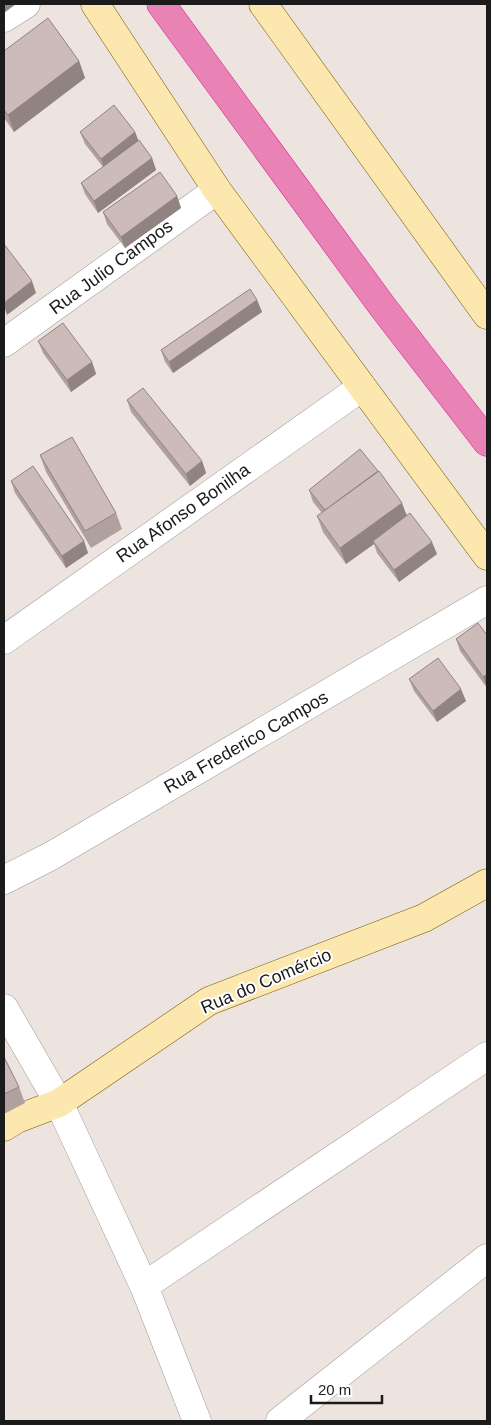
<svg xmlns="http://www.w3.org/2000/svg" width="491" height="1425" viewBox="0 0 491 1425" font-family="Arial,sans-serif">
  <rect width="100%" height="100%" fill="#ede4e0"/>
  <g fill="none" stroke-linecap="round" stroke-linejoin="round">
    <defs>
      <g id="street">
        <path d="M4,18L26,4"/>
        <path d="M4,343L217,190"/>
        <path d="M4,640L362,387"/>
        <path d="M4,880L51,856L487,600"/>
        <path d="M4,1008L59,1103L144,1286L197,1421"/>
        <path d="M144,1286L487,1056"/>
        <path d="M280,1421L487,1258"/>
      </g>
      <g id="secondary">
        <path d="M95,4L217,190L487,556"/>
        <path d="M263,4L487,315"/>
        <path d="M4,1127L17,1119L59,1103L209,1001L424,918L487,883"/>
      </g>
      <path id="highway" d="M161,4L382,306L487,442"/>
    </defs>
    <use href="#street" stroke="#9c9c9c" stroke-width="29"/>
    <use href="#secondary" stroke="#735b01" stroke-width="29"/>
    <use href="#highway" stroke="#db1d9a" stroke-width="29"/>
    <use href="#street" stroke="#fff" stroke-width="28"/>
    <use href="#secondary" stroke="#fce7af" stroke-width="28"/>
    <use href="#highway" stroke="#e983b6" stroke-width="28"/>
  </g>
  <g fill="#b0a19f">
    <path d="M4,51L79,61L85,78L14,132L4,118Z"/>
    <path d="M80,132H135L138,141L152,158L156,170L98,213L85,194L81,183L103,167L85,144Z"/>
    <path d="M177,196L181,208L125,248L107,224L103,212Z"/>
    <path d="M257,300L262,312L173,373L165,362L161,350Z"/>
    <path d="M38,341L92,362L96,374L71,392L43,353Z"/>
    <path d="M127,400L202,461L206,473L190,486L131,412Z"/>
    <path d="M40,455L116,513L122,529L91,548L46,472Z"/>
    <path d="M378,471L407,515L437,554L399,582L377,553L374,544L346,564L323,532L317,516L322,513L313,502L309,490Z"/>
    <path d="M11,481L84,541L88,553L66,568L15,493Z"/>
    <path d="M487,635V688L460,651L456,639Z"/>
    <path d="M409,679L466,701L437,722L414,691Z"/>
    <path d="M4,1057L19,1087L25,1103L4,1114Z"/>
  </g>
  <g fill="#908382">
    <path d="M4,4H16L4,13Z"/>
    <path d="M79,61L85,78L14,132L8,115Z"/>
    <path d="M135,132L140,144L105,171L101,159Z"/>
    <path d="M152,158L156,170L98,213L94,201Z"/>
    <path d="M177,196L181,208L125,248L121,237Z"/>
    <path d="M32,281L36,293L7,315L4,306V303Z"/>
    <path d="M257,300L262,312L173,373L169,362Z"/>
    <path d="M92,362L96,374L71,392L67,380Z"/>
    <path d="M202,461L206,473L190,486L186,474Z"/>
    <path d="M402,503L408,519L373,541L374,544L346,564L340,548Z"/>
    <path d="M84,541L88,553L66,568L62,556Z"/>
    <path d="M432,542L437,554L399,582L394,570Z"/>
    <path d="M487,674V688L483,677Z"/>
    <path d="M461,689L466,701L437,722L433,711Z"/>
  </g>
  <g fill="#cdbbb9" stroke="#908382">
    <path d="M48,18L79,61L8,115L4,110V51Z"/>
    <path d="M114,105L135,132L101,159L80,132Z"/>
    <path d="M139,140L152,158L94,201L81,183Z"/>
    <path d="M160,172L177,196L121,237L103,212Z"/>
    <path d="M4,244L32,281L4,303Z"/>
    <path d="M250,289L257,300L169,362L161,350Z"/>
    <path d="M63,323L92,362L67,380L38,341Z"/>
    <path d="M143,388L202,461L186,474L127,400Z"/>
    <path d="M72,437L116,513L85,531L40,455Z"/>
    <path d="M360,449L378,471L325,510L309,490Z"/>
    <path d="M33,466L84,541L62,556L11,481Z"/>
    <path d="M379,471L402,503L340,548L317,516Z"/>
    <path d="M410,513L432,542L394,570L373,541Z"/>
    <path d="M478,623L487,635V674L483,677L456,639Z"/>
    <path d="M438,658L461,689L433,711L409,679Z"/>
    <path d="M4,1057L19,1087L4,1094Z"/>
  </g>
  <g text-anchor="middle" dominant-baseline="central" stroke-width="4" stroke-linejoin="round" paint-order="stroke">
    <g font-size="18" fill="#1b1b1b" stroke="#fff">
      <text transform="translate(111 267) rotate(-36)">Rua Julio Campos</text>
      <text transform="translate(183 513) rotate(-35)">Rua Afonso Bonilha</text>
      <text transform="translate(246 742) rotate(-30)">Rua Frederico Campos</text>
      <text transform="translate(266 981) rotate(-23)">Rua do Comércio</text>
    </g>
  </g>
  <rect width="491" height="1425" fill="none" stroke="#1b1b1b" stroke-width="10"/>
  <path d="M311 1395v8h71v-8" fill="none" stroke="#1b1b1b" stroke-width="2.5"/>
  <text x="318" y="1395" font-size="15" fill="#1b1b1b" stroke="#ffffff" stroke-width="4" paint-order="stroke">20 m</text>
</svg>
